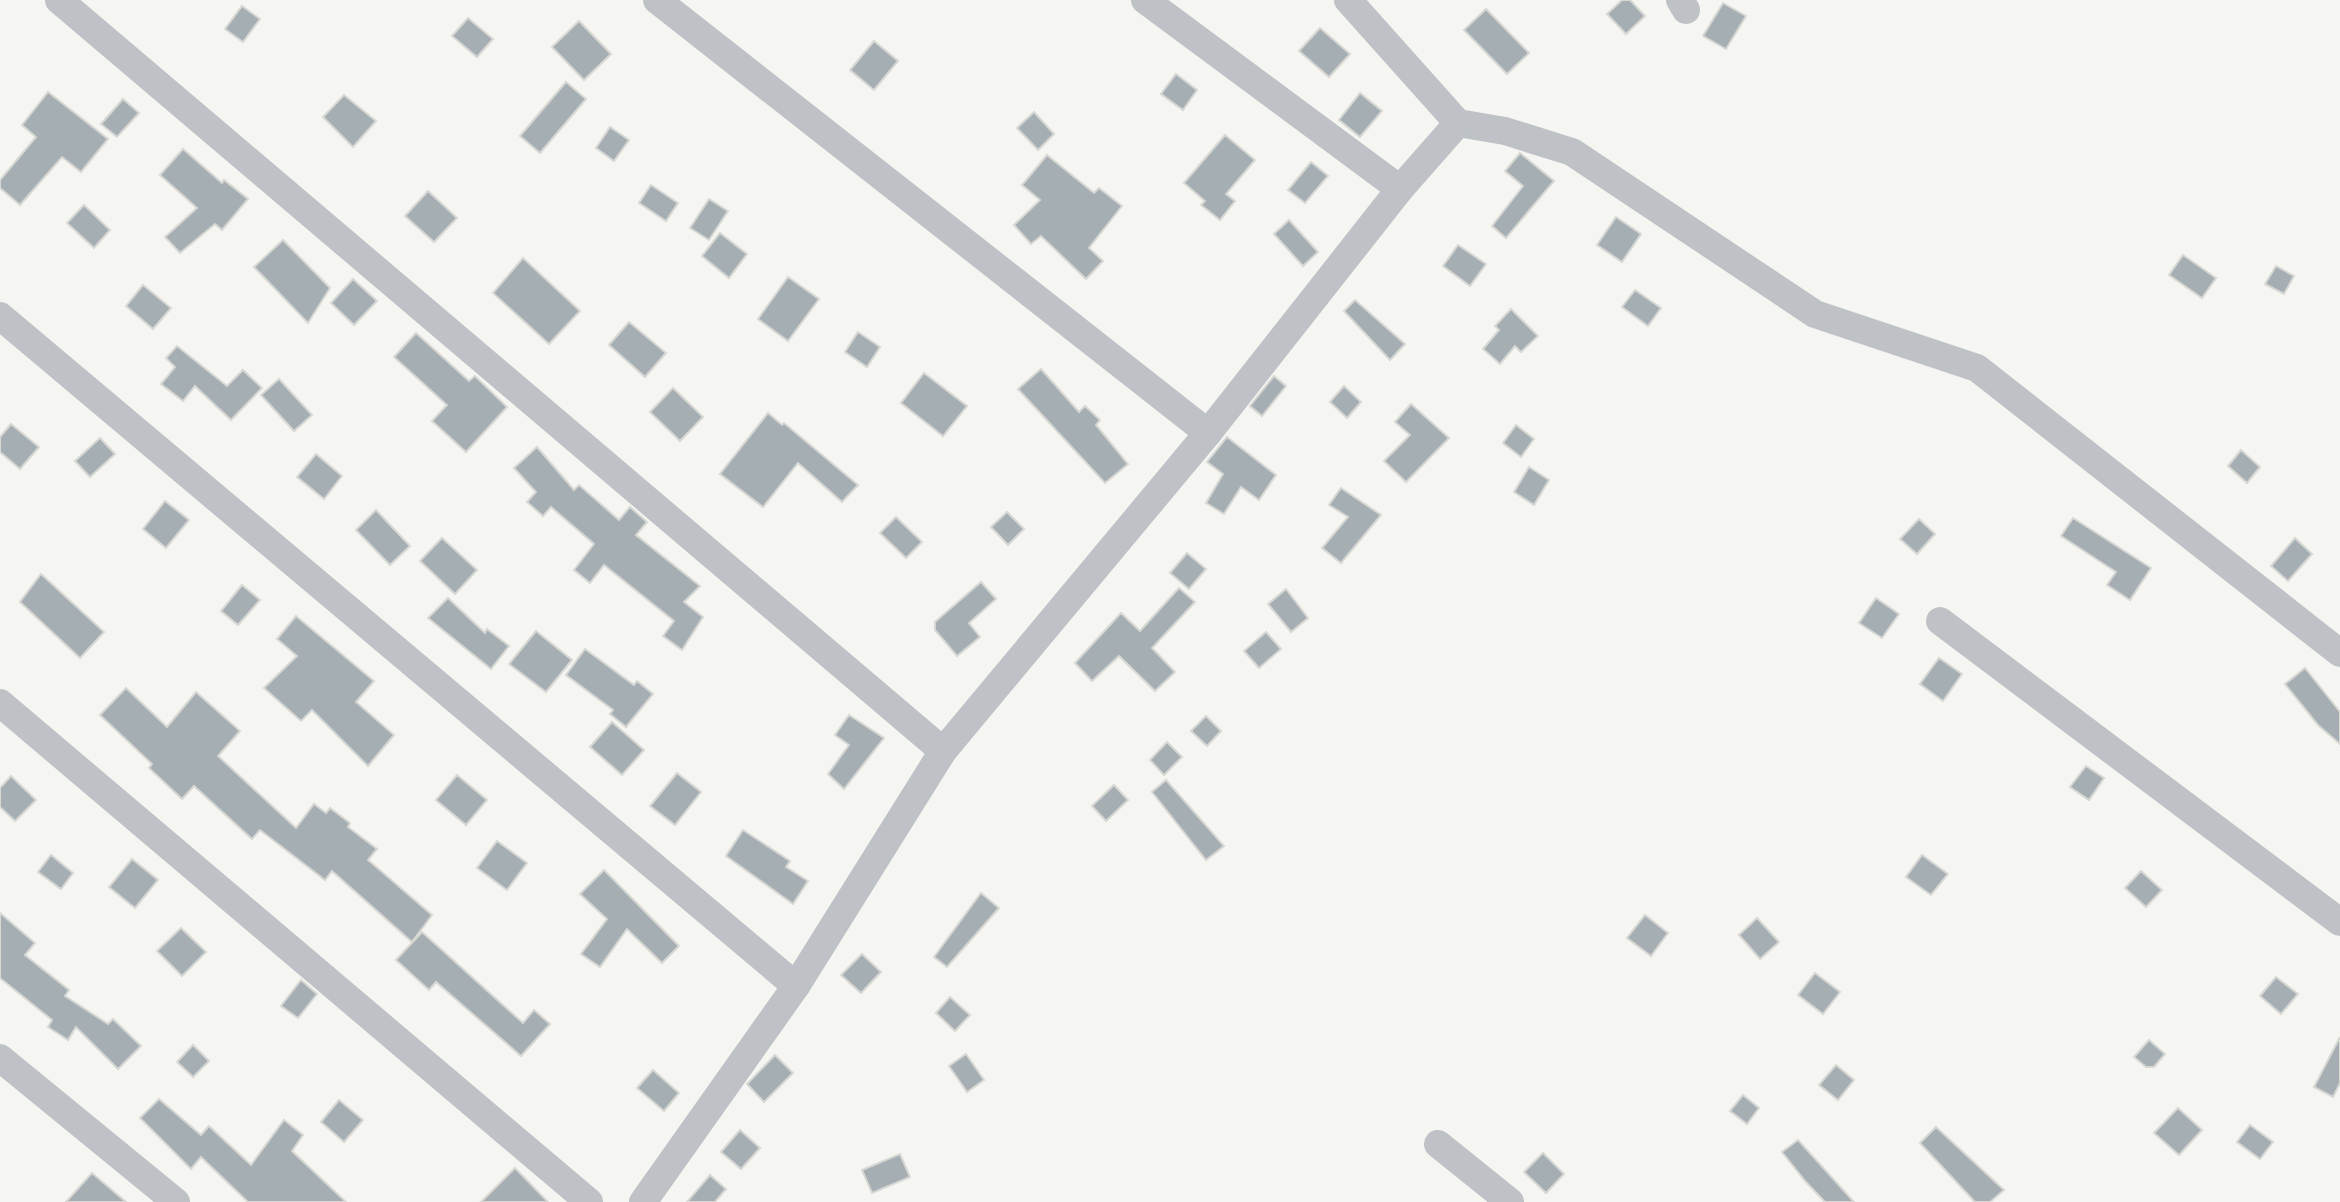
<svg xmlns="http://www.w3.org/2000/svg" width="2340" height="1202" viewBox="0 0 2340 1202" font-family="Raleway,sans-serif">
  <rect width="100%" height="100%" fill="#f5f5f1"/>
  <g fill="#a5aeb3" stroke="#d7d7d4" stroke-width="2">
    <path d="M1622,0H1630L1645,16L1626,34L1607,14Z"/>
    <path d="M1723,3L1746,16L1726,49L1703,36Z"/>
    <path d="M242,6L260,19L243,42L225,29Z"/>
    <path d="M1486,9L1529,53L1507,74L1464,30Z"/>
    <path d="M468,18L493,39L477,57L452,36Z"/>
    <path d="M579,21L611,54L584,80L552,47Z"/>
    <path d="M1320,28L1350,54L1329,77L1299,51Z"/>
    <path d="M874,41L898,61L874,90L850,70Z"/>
    <path d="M1176,74L1197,90L1183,110L1161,94Z"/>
    <path d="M566,82L586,99L540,153L520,136Z"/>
    <path d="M48,92L108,139L81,172L62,157L20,205L0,188V180L36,137L22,125Z"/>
    <path d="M1360,93L1382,111L1360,137L1339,120Z"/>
    <path d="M344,95L376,121L353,147L323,117Z"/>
    <path d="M123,99L139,113L117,137L101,124Z"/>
    <path d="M1034,112L1054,134L1038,150L1017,128Z"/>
    <path d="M610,127L629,140L614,161L596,148Z"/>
    <path d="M1225,135L1255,160L1226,194L1235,201L1220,220L1201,205L1205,201L1184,183Z"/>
    <path d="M183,149L222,183L224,180L248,199L222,230L215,224L180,253L165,237L197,208L160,175Z"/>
    <path d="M1520,153L1554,181L1506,238L1492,226L1523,186L1505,171Z"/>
    <path d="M1047,155L1094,193L1099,188L1122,206L1089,248L1103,261L1086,279L1041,236L1031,244L1014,225L1040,200L1022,185Z"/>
    <path d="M1311,162L1328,176L1305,203L1288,190Z"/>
    <path d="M651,185L678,203L666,221L639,203Z"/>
    <path d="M428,191L457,218L434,242L405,216Z"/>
    <path d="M709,199L728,211L709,240L690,228Z"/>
    <path d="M84,205L110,230L94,248L67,223Z"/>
    <path d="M1616,217L1641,234L1622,262L1597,245Z"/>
    <path d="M1289,220L1318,252L1303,266L1274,234Z"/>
    <path d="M720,233L747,254L729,278L702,256Z"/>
    <path d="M283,240L330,288L308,323L254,267Z"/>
    <path d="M1458,245L1486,264L1470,286L1443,266Z"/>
    <path d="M2183,255L2216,278L2202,298L2169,275Z"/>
    <path d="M523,258L580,311L549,344L493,293Z"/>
    <path d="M2276,266L2294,276L2284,294L2265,284Z"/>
    <path d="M788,277L819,299L788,341L758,319Z"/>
    <path d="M353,279L377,301L354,325L331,303Z"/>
    <path d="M143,285L171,308L153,329L126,306Z"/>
    <path d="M1635,290L1661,308L1648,326L1622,307Z"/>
    <path d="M1355,300L1405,344L1390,360L1344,311Z"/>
    <path d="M1511,309L1538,336L1521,352L1515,346L1500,364L1483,349L1499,330L1495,326Z"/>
    <path d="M629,322L666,353L645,377L609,345Z"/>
    <path d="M858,332L880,347L867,367L845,352Z"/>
    <path d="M416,333L469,381L475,376L507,407L466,452L432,421L447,405L394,357Z"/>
    <path d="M177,346L227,386L243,370L262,388L231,420L195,386L183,401L161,384L175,367L166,358Z"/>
    <path d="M1041,369L1079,412L1085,406L1100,420L1096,425L1128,464L1105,483L1018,389Z"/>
    <path d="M924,373L967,406L943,436L901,403Z"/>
    <path d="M1274,376L1286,386L1262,416L1250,406Z"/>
    <path d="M279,379L312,415L294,431L261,395Z"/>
    <path d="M1344,386L1361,402L1347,418L1330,402Z"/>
    <path d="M673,388L703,417L680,441L650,412Z"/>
    <path d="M1411,404L1449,438L1406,482L1384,461L1410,435L1395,422Z"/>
    <path d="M768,413L782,425L784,423L858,485L842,502L798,463L763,507L720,474Z"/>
    <path d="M11,424L39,447L20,469L0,452V437Z"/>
    <path d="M1516,425L1534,439L1521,457L1503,443Z"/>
    <path d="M1227,437L1276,475L1259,500L1241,487L1224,514L1206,503L1223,474L1207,462Z"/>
    <path d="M100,438L115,454L90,477L75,461Z"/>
    <path d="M537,447L574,490L579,485L619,520L630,507L647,522L636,535L700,586L684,602L703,617L682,650L663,636L674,621L604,565L590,583L574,570L594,544L551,507L543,516L527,502L536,492L514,468Z"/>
    <path d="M2241,450L2260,467L2247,483L2228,466Z"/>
    <path d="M316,454L342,476L324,499L297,477Z"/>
    <path d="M1529,467L1549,480L1534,505L1514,492Z"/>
    <path d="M1341,488L1381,515L1341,563L1322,548L1348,517L1329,505Z"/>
    <path d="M165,501L189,520L166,548L143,529Z"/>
    <path d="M376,510L410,546L390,565L356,530Z"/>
    <path d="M1007,512L1024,529L1008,545L991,527Z"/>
    <path d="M896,517L922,542L906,558L880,533Z"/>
    <path d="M2073,518L2151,568L2130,600L2107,585L2116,572L2061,536Z"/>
    <path d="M1919,519L1935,534L1917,554L1900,539Z"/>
    <path d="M442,538L477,570L455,594L420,561Z"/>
    <path d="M2295,538L2312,554L2288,581L2271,566Z"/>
    <path d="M1187,553L1206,569L1189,589L1170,573Z"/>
    <path d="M41,574L104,632L80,658L20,602Z"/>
    <path d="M981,582L996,599L969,623L980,637L957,656L935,630V622Z"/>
    <path d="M242,585L260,600L238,625L221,611Z"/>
    <path d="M1179,588L1195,602L1152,648L1175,672L1155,691L1119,656L1092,681L1075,663L1121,613L1140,631Z"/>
    <path d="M1286,589L1308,618L1291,632L1268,604Z"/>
    <path d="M448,598L485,633L487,629L509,646L491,669L428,618Z"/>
    <path d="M1876,598L1899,614L1882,638L1859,623Z"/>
    <path d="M296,616L374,681L356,702L394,735L368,766L312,710L301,721L264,688L297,656L277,639Z"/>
    <path d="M536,631L572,660L546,692L509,664Z"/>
    <path d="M1266,632L1281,649L1259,668L1244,651Z"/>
    <path d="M585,649L634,685L637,681L653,694L626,727L610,714L613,710L566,675Z"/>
    <path d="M1939,658L1962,674L1943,701L1920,684Z"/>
    <path d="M2305,668L2340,712V744L2318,725L2285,684Z"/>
    <path d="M126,688L167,727L196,692L240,731L218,756L296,828L314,804L326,813L330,808L350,823L348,827L377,849L368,860L432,915L412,942L332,871L325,880L260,830L252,839L194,786L182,799L149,768L152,764L100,715Z"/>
    <path d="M849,715L884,738L844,789L828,774L849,745L835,735Z"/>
    <path d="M1206,716L1221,731L1207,746L1191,731Z"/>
    <path d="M612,722L644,750L622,775L590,747Z"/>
    <path d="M1167,742L1182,757L1164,775L1150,760Z"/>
    <path d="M2086,766L2104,778L2089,800L2070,787Z"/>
    <path d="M677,773L701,792L675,825L650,806Z"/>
    <path d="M457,775L487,800L466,825L436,800Z"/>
    <path d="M11,776L36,800L15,821L0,807V788Z"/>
    <path d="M1166,780L1224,846L1206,860L1152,792Z"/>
    <path d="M1114,785L1128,800L1106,821L1092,806Z"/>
    <path d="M743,830L790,861L786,867L808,881L793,904L726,856Z"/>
    <path d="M497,841L527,863L507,890L477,868Z"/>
    <path d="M51,855L73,873L61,889L38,872Z"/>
    <path d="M1922,855L1948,874L1931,895L1906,877Z"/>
    <path d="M132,859L158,880L135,908L109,887Z"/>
    <path d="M604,870L679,946L662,963L627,929L600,967L581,954L607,919L580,894Z"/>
    <path d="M2141,871L2162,890L2146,907L2125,888Z"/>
    <path d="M981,893L999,908L947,967L934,957Z"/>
    <path d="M0,913L35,943L25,955L69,990L65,996L108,1024L113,1019L141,1046L118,1069L76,1027L68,1040L48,1027L52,1020L0,978Z"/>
    <path d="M1645,915L1668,933L1651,956L1627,938Z"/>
    <path d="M1757,918L1779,942L1760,959L1739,935Z"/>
    <path d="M181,928L206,952L182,976L157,951Z"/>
    <path d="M422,932L523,1023L534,1010L550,1024L521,1056L436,982L429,990L396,960Z"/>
    <path d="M862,954L881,972L861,993L841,975Z"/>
    <path d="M1815,973L1840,992L1823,1014L1798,995Z"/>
    <path d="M2276,977L2298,994L2281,1014L2260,996Z"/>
    <path d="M301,980L317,994L298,1018L281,1006Z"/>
    <path d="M950,997L970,1015L955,1031L936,1013Z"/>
    <path d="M2340,1037V1083L2333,1097L2314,1087Z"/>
    <path d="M2149,1040L2165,1054L2154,1067H2146L2134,1057Z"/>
    <path d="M193,1045L209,1061L193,1077L177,1062Z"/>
    <path d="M966,1054L984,1080L967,1092L949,1066Z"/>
    <path d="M775,1055L793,1073L764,1102L747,1084Z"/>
    <path d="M1836,1065L1854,1080L1838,1100L1819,1085Z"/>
    <path d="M653,1070L679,1093L664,1111L637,1088Z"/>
    <path d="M1743,1095L1759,1108L1747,1124L1730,1111Z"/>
    <path d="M159,1099L201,1135L209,1126L251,1165L284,1120L303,1135L292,1151L346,1202H248L201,1157L191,1169L140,1118Z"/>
    <path d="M339,1100L363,1120L344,1142L321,1122Z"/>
    <path d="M2178,1108L2202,1130L2179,1155L2154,1133Z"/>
    <path d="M2250,1125L2273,1142L2260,1159L2237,1142Z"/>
    <path d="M1936,1127L2004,1190L1990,1202H1975L1920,1143Z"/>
    <path d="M740,1130L760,1148L741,1169L721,1152Z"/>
    <path d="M1798,1140L1854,1202H1825L1806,1182L1782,1152Z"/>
    <path d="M1543,1153L1564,1174L1546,1193L1524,1172Z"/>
    <path d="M900,1154L910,1177L872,1193L862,1170Z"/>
    <path d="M515,1168L548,1202H481Z"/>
    <path d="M92,1173L126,1202H66Z"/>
    <path d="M710,1175L726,1189L715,1202H687Z"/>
  </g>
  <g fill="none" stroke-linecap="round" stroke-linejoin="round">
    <g stroke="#bec2c6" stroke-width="28">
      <path d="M59,0L943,751"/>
      <path d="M657,0L1208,433"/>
      <path d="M1145,0L1400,189"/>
      <path d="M1348,0L1458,123L1505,131L1572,152L1815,314L1977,368L2340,653"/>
      <path d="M1680,0L1686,10"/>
      <path d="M0,316L796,986"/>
      <path d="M1940,621L2340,922"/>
      <path d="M0,703L589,1202"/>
      <path d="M0,1058L176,1202"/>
      <path d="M1438,1144L1510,1202"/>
      <path d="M643,1202L796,986L943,751L1208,433L1400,189L1458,123"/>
    </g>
  </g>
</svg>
